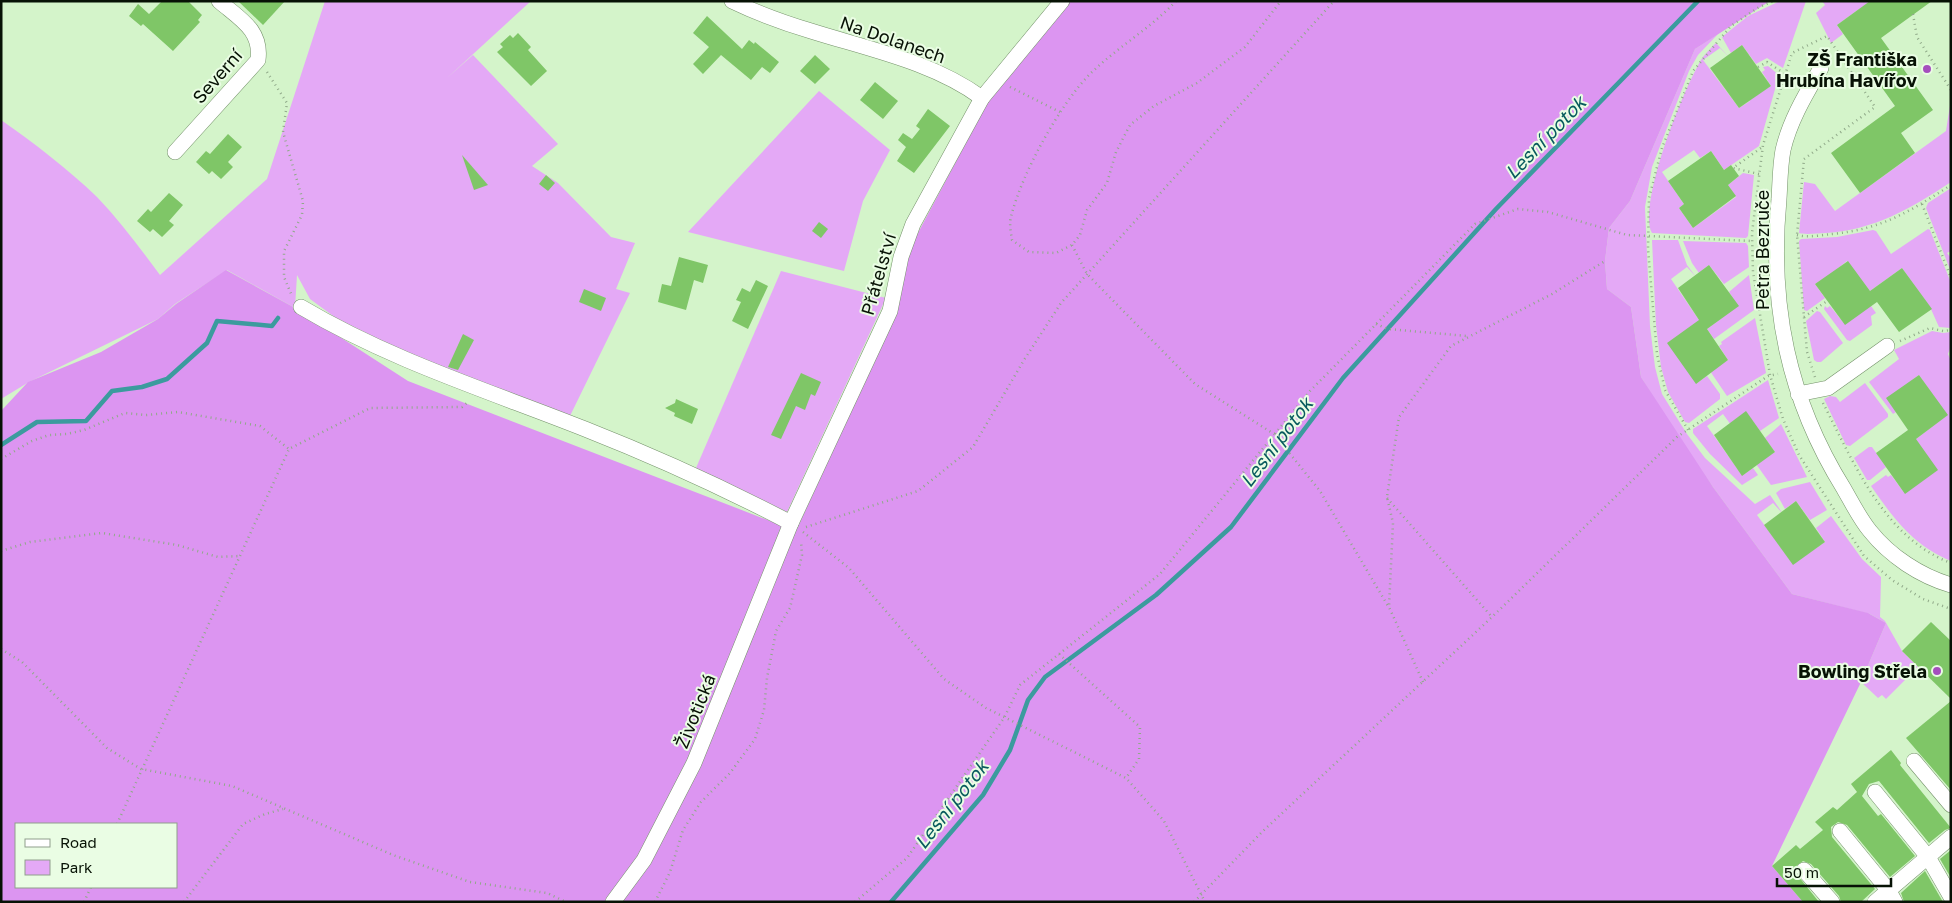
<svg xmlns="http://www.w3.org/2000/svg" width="1952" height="903" viewBox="0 0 1952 903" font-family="'Golos Text',sans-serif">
  <rect width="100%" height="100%" fill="#d4f4ca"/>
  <g fill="#e4a9f6">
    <path d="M325,1H531L447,78L473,55L558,144L532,166L558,183L611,237L635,243L616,289L630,293L569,418L430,365L336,318L310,299L297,275L295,308L227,270L175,304L158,319L29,382L1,399V120C34,143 68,169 97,197C120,221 140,248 160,275L267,179Z"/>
    <path d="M1780,1H1806L1783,68L1767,58L1756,64L1742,45L1731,53L1722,37L1748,16Z"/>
    <path d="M1822,1H1868L1873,8L1859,9L1837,25L1843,34L1831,43L1816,13L1825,5Z"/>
    <path d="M1718,34L1698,55L1689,71L1652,167L1645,207L1650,326L1655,367L1662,394L1687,434L1705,458L1755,504L1770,495L1783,514L1773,503L1757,515L1793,564L1825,542L1816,528L1831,516L1862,559L1881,577L1880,617L1885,621L1902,651L1918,667L1886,699L1882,695L1878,698L1861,682L1886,623L1870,614L1792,594L1713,487L1678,437L1641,377L1631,307L1607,289L1605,261L1609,228L1630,201L1695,49Z"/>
    <path d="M1716,43L1729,57L1720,48L1703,60L1739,108L1750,101L1749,99L1771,86L1762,72L1765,70L1763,67L1768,66L1779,75L1759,146L1724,170L1711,151L1700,158L1694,150L1662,172L1684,204L1679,208L1693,228L1736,197L1728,185L1743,173L1754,175L1748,236L1746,238L1652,233C1637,204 1685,84 1703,57C1707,52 1711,48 1716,43Z"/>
    <path d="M819,91L890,150L863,201L844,271L688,232Z"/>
    <path d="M1951,99V182C1912,208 1874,230 1826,233C1817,233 1806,235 1799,233L1804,182L1815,184L1835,211L1946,131Z"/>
    <path d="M1951,188V251L1947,253L1951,258V272L1926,208L1928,203Z"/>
    <path d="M1928,229L1930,230L1951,283V328L1939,327L1930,307L1902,268L1870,291L1847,261L1837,269L1838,271L1815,284L1825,298L1807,311L1804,310L1799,241L1801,239L1837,237L1873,230L1876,231L1891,254Z"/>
    <path d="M1652,240H1678L1687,265L1696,277L1687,267L1671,279L1699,320L1697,383L1707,376L1720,394V399L1689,423L1685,422L1668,392L1661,367L1656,325Z"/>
    <path d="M1683,241L1746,243L1748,246L1749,267L1724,284L1709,265L1699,273L1692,263Z"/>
    <path d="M781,271L886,298L787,512L696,468Z"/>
    <path d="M1749,275L1754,310L1714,339L1707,329L1738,306L1729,292Z"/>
    <path d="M1825,306L1827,308L1830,306L1843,322L1871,306L1876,313L1871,316L1872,325L1850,341L1847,340L1824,309Z"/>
    <path d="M1817,311L1820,312L1843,343L1821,362H1817L1814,360L1806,321Z"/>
    <path d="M1755,318L1766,373L1727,396L1710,371L1728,360L1719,346L1722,344L1721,342Z"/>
    <path d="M1932,331L1943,333L1951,332V346L1948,354L1951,361V561C1914,546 1893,518 1871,486L1886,475L1888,477L1891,475L1903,491L1916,439L1947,415L1919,375L1888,400L1896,412L1893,414L1869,382L1899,359L1894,350Z"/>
    <path d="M1768,380L1779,418L1760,431L1746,412L1731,425L1723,414L1707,426L1741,474L1743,475L1753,468L1758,475L1742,485L1710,454L1693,433V429Z"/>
    <path d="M1865,383L1888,414V417L1850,446L1846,445L1824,399L1830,396L1836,397L1840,402Z"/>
    <path d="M1781,424L1807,477L1771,485L1756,464L1775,452L1765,438Z"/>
    <path d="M1869,447H1872L1886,467L1870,480H1867L1854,458Z"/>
    <path d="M1810,482L1827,510L1810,520L1796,501L1785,509L1776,493L1781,489Z"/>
  </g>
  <path fill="#dc95f1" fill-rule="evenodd" d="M1067,1H1770L1695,49L1630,201L1609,228L1605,261L1607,289L1631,307L1641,377L1713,487L1792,594L1868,613L1886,623L1861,682L1772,866L1803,902H1V411L28,382L101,352L158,319L176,304L226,270L295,308L408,381L796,531L898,308L903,261L992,94ZM16,824H176V887H16Z"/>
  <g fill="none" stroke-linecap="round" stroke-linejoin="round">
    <g stroke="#3b9b9e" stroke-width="4.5">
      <path d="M1,445L37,422L86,421L112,391L142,387L167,379L207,343L217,321L272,326L278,318"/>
      <path d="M891,902L983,795L1010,750L1028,700L1045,677L1156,595L1231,527L1343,378L1496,209L1698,1"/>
    </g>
  </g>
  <g fill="#7fc667">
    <path d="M162,1H188L202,15L198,20L200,22L173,51L143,24L141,26L129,16L138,4L149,14Z"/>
    <path d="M238,1H285L263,25Z"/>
    <path d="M1870,1H1932L1881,38L1933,110L1901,133L1915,153L1860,193L1831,153L1895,106L1837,25Z"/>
    <path d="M707,16L742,49L749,40L754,44L755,42L779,62L770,73L762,67L751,80L721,55L703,74L693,64L709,47L693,33Z"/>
    <path d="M518,33L531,47L528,50L547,71L531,86L497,52L503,47L500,44L510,35L513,38Z"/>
    <path d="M1742,45L1771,86L1739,108L1710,68Z"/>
    <path d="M815,55L830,69L815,84L800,71Z"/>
    <path d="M875,82L898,101L883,119L860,100Z"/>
    <path d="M928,109L950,126L914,173L897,161L906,147L898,140L903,133L912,139L920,129L916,126Z"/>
    <path d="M228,134L242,147L228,162L233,167L221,179L212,171L209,174L196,162L206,151L210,154Z"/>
    <path d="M1711,151L1724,170L1731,165L1739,176L1728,185L1736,196L1693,228L1679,208L1684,204L1668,181Z"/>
    <path d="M462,155L488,185L474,190Z"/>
    <path d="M546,175L555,183L548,191L539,184Z"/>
    <path d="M169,193L183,205L169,221L174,225L162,237L153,229L150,232L137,221L148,209L151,212Z"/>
    <path d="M819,222L828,229L821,238L812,231Z"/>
    <path d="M679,257L708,265L703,283L694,280L686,310L658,302L662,284L671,286Z"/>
    <path d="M1848,261L1870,291L1902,268L1932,309L1899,332L1877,302L1845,325L1815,284Z"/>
    <path d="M1709,265L1739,306L1707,329L1728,360L1696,384L1667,343L1699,320L1678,288Z"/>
    <path d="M756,280L768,286L748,329L732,321L741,302L736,300L742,288L750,292Z"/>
    <path d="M584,289L606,298L601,311L579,302Z"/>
    <path d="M463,334L474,340L458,370L448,367Z"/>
    <path d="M801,373L821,382L815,396L811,394L805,410L796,406L781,439L771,435Z"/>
    <path d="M1919,375L1948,415L1916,439L1938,470L1905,494L1876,453L1908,430L1886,398Z"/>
    <path d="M676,399L698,409L692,424L674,416L675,413L665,408L675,403Z"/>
    <path d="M1746,411L1775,452L1742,476L1714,435Z"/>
    <path d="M1796,501L1825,542L1793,565L1764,525Z"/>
    <path d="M1931,622L1951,641V699L1902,651Z"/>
    <path d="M1951,701V790L1906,738Z"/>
    <path d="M1891,750L1901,763L1900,765L1951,828L1945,830L1929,843L1879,781L1869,784L1862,796L1878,816L1881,814L1915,856L1890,877L1847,825L1838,822L1831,827L1832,837L1875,889L1861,902H1841L1839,896L1811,864L1803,861L1795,867V872L1819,902H1803L1772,866L1796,845L1800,849L1823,830L1815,822L1833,807L1837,810L1857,792L1851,784Z"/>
    <path d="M1951,850V878L1940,859Z"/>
    <path d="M1925,871L1943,902H1904L1901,893Z"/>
  </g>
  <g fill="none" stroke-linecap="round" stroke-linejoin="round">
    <defs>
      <g id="minor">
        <path d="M732,1C757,13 784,23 811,31C868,49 933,62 982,98"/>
        <path d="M1821,68C1806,94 1790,120 1783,150C1780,166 1780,184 1779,199C1769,305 1788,399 1844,489C1852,503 1860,519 1870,531C1890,556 1920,576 1951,585"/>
        <path d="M175,152L258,60C262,30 240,19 219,1"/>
        <path d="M301,307C390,360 489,391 585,429C656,457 724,488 791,523"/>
        <path d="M1798,394L1828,388L1887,346"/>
        <path d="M1914,761L1951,805"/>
        <path d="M1875,792L1928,857L1951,897"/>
        <path d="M1840,831L1889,891L1895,902"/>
        <path d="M1804,870L1832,902"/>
        <path d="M613,902L644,860L694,763L791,523L890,311L901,257L913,224L982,98L1062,1"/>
        <path d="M1875,902L1951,837"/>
      </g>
    </defs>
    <use href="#minor" stroke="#74916a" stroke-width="16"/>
    <g stroke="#90a989" stroke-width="2.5" stroke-dasharray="1 4" stroke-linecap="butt">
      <path d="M1176,1C1150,29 1116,48 1089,75C1059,106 1021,175 1011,217C1009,224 1011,233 1012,240L1029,252L1056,253L1072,245L1080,235L1087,210L1107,183L1116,152L1130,125L1154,106L1197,83L1245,47L1281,1"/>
      <path d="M1913,14L1917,37L1951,90"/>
      <path d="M1758,67L1767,62L1785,74"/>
      <path d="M267,72L287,103L283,132L303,201L302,215L284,251V277L292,296"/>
      <path d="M1010,87L1060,112"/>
      <path d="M1759,174L1733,168L1761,148"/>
      <path d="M1922,204L1951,278"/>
      <path d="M1797,235C1808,238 1821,235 1832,234C1882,229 1909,212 1951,185"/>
      <path d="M1072,245L1087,274L1195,384L1274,434L1320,491L1388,606"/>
      <path d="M1804,317L1827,301"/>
      <path d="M1376,324L1388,329L1467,336"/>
      <path d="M1900,341L1930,328L1943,331L1951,330"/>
      <path d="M1815,377L1807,352L1797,235L1804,159L1875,107L1827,36L1792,53L1763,145L1752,233L1753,272L1770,375L1783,419L1799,455L1864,556L1892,580L1923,599L1951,609"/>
      <path d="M1823,403C1854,463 1884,538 1951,563"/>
      <path d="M1688,430L1665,390L1657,354L1648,249L1649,198L1662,148L1693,71L1731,26L1759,7L1774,1"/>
      <path d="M1,459L32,441L49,435L67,434L84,430L125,413L146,415L178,412L260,426L289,449"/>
      <path d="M1387,498L1492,617"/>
      <path d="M806,527L918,491L973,447L1024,360L1061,303L1334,1"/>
      <path d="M803,532L849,568L944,679L986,708L1126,778L1164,821L1205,902"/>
      <path d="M1,551L30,542L102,533L177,545L218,557L240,556"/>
      <path d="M1,649L22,662L107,748L141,769L232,786L393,855L470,882L547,893L566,902"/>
      <path d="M1059,654L1140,727L1139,759L1126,778"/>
      <path d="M1423,682L1389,607L1393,523L1387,497L1399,417L1451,346L1552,294L1605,261"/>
      <path d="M117,824L289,449L370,408L462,407L469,401"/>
      <path d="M84,902L91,887"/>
      <path d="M184,902L243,824L265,814L283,809"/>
      <path d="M655,902L670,872L683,830L701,802L730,773L755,739L764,710L767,678L776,631L790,608L802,555L801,541"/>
      <path d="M855,902L907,858L1004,718L1020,685L1160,574L1310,391L1475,224L1518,209L1548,212L1627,235L1752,241"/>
      <path d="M1194,902L1263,831L1492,617L1677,437L1768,376L1778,374"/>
    </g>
    <use href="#minor" stroke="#fff" stroke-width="15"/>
  </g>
  <g fill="#a54fbd" stroke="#eafde4" stroke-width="2">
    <circle cx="1927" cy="69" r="5"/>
    <circle cx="1937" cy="671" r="5"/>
  </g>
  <g text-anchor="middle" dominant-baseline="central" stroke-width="4" stroke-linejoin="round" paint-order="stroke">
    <g font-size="18" fill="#071205" stroke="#eafde4">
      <text transform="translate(893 39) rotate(19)">Na Dolanech</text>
      <text transform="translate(217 76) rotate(-49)">Severní</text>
      <text transform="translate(1762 250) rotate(-90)">Petra Bezruče</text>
      <text transform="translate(878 274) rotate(-74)">Přátelství</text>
      <text transform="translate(695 711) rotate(-68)">Životická</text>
    </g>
    <g font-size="18" font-weight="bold" fill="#071205" stroke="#eafde4" text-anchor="end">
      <text x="1917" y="59">ZŠ Františka<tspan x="1917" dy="21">Hrubína Havířov</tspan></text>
      <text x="1927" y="671">Bowling Střela</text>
    </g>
    <g font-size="19" font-style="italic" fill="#085b5e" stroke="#eafde4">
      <text transform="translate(1545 137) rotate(-46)">Lesní potok</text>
      <text transform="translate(1276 442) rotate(-53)">Lesní potok</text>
      <text transform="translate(951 804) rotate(-52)">Lesní potok</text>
    </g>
  </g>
  <rect width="1952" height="903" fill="none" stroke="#071205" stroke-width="5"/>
  <rect x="15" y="823" width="162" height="65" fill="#eafde4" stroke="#8f9f8b"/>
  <rect x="25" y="839" width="25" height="8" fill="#ffffff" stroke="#8f9f8b"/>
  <text x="60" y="848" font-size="15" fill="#071205">Road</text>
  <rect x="25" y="860" width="25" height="15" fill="#e4a9f6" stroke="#8f9f8b"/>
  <text x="60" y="873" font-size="15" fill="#071205">Park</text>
  <path d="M1777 878v8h114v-8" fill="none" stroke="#071205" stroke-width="2.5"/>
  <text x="1784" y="878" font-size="15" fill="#071205" stroke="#eafde4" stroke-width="4" paint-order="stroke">50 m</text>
</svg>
